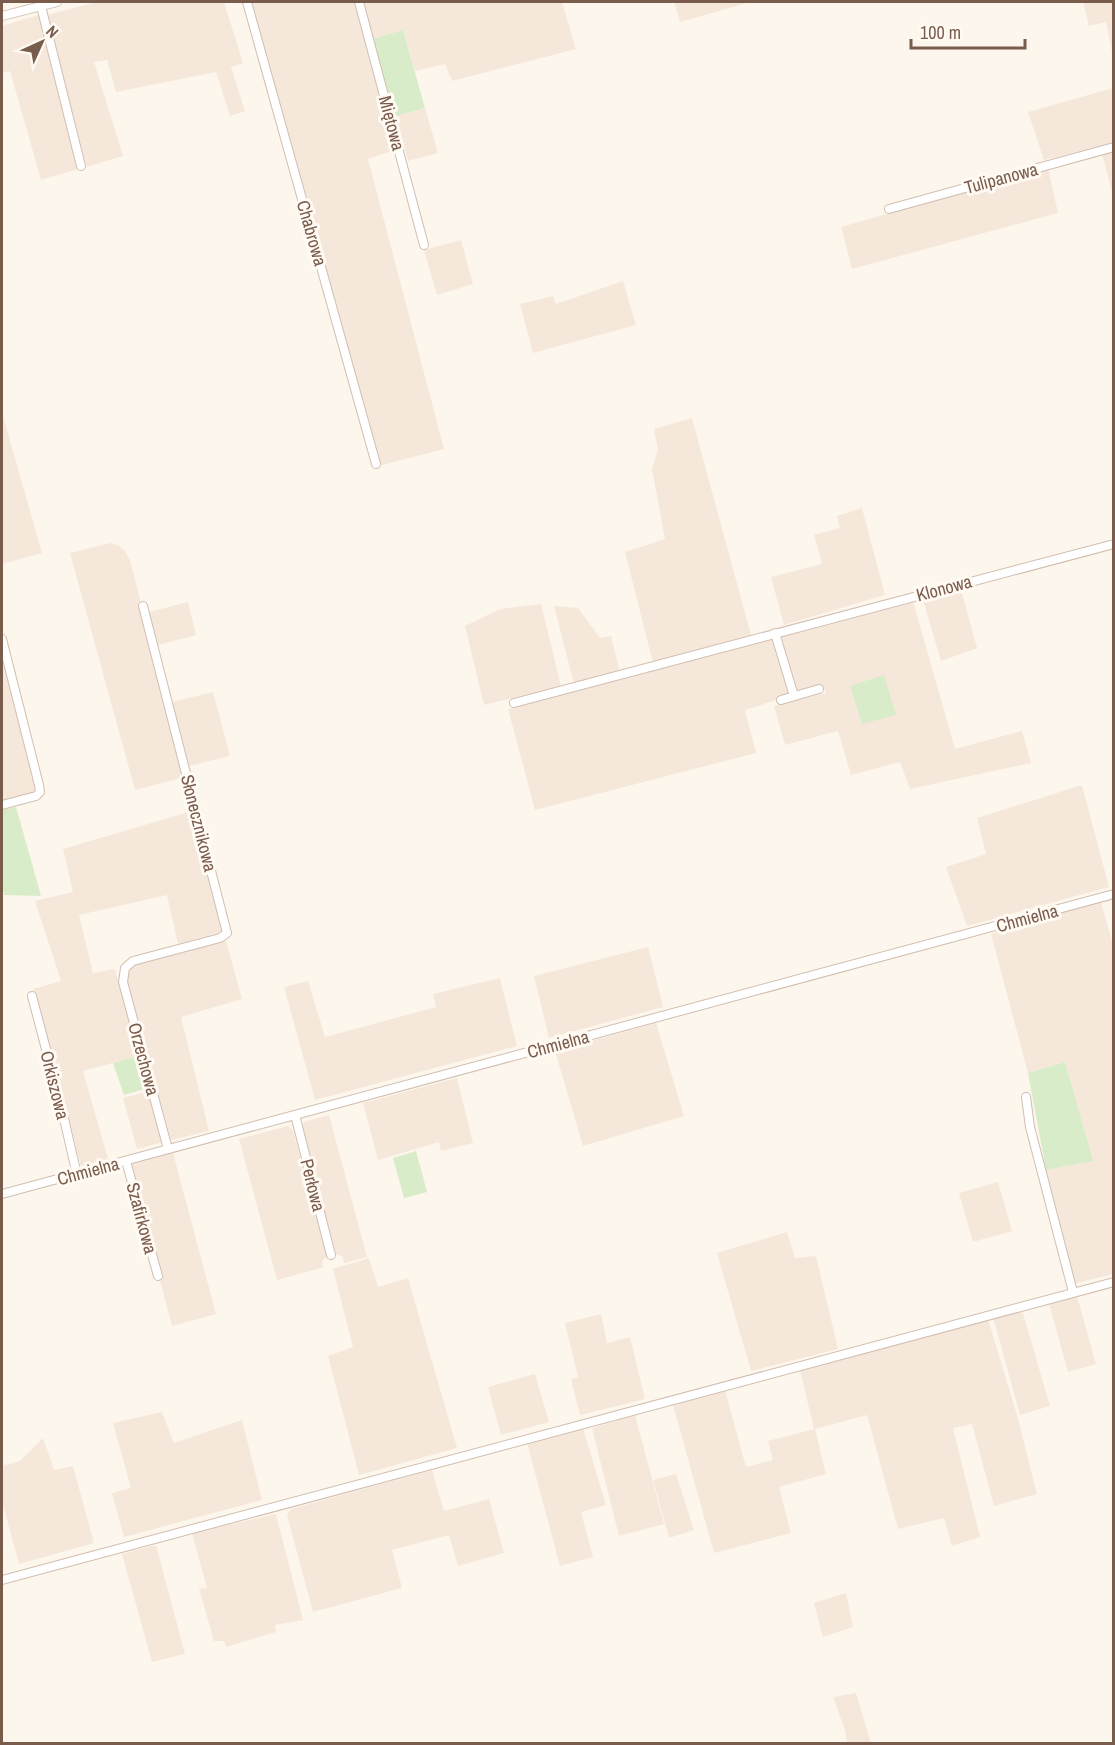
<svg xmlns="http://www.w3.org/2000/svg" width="1115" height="1745" viewBox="0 0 1115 1745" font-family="'Archivo Narrow',sans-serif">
  <rect width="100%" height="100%" fill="#fdf6ec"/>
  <g fill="#f5e8da">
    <path d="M97,2H224L243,63L231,67L245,111L230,116L216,72L116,92L107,60L94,62L123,156L87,167L47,15Z"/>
    <path d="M251,2H354L395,150L368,159L444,449L378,466Z"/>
    <path d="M363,2H562L576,49L452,81L445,64L415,71L403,30L372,39Z"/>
    <path d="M674,2H751L680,22Z"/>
    <path d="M1083,2H1113V52H1112L1106,22L1089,26Z"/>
    <path d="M39,15L78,169L41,180L10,71L2,73V26Z"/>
    <path d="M1113,88V196L1100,146L1044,160L1028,112Z"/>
    <path d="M425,108L438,153L408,161L395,116Z"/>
    <path d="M1048,168L1058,213L852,269L841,227Z"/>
    <path d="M461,240L473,284L437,295L424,250Z"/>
    <path d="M623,281L636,325L533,353L520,304L553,296L556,304Z"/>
    <path d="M2,412L42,553L2,564Z"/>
    <path d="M692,418L751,635L653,663L625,552L665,539L652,469L658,450L654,429Z"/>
    <path d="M862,508L885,595L784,625L771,577L822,564L814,535L840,528L837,516Z"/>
    <path d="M110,543L118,545L125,551L130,560L185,777L135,790L70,553Z"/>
    <path d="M961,589L977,648L941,661L923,600Z"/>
    <path d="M913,601L955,749L1022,731L1031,763L910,789L900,762L851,775L838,731L785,745L774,706L826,693L823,685L796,691L780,637L832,624Z"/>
    <path d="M188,602L196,635L158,645L149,612Z"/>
    <path d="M541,604L561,686L484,705L465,626L500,609Z"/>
    <path d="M554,606L578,608L600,638L611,636L620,673L574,684Z"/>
    <path d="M774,638L792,695L745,710L756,753L535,810L508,709Z"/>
    <path d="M5,666L36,785L35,792L2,801V667Z"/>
    <path d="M213,692L230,756L189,766L172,702Z"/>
    <path d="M1082,785L1109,887L967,926L946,867L986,854L977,818Z"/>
    <path d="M192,811L225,931L178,944L167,895L79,915L93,973L115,969L138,1056L83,1071L108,1159L81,1166L33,989L61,981L35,901L73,892L63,849Z"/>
    <path d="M1100,899L1114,948L1113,1274L1073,1284L1046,1170L1092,1161L1065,1062L1028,1073L991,934Z"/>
    <path d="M226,941L242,999L181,1017L209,1131L171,1140L125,974L132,964Z"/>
    <path d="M648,947L663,1007L549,1038L534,976Z"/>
    <path d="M500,978L517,1046L315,1100L284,987L308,981L325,1037L436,1007L433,994Z"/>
    <path d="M656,1023L684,1116L583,1146L555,1051Z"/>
    <path d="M457,1078L473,1143L441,1151L439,1142L378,1160L363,1103Z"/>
    <path d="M149,1091L163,1142L137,1149L123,1098Z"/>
    <path d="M329,1115L367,1257L344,1263L343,1257L336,1254L302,1126L304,1122Z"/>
    <path d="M288,1126L293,1130L327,1256L322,1262L324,1267L277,1280L239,1139Z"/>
    <path d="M173,1153L216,1314L172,1326L130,1165Z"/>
    <path d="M998,1182L1012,1231L973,1242L959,1193Z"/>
    <path d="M787,1232L795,1258L816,1256L838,1349L751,1371L717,1253Z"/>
    <path d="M369,1258L378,1287L408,1278L457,1448L359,1475L328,1356L353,1347L333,1269Z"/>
    <path d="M1077,1296L1096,1364L1068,1372L1049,1303Z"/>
    <path d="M1022,1310L1050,1406L1020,1415L993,1317Z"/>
    <path d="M601,1314L607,1343L630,1337L645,1399L580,1415L571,1379L578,1377L565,1323Z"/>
    <path d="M988,1319L1017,1415L1037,1494L994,1506L972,1424L953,1428L980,1537L952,1546L944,1518L898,1529L867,1415L815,1429L826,1474L779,1487L791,1533L714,1553L673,1405L725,1390L746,1467L773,1460L768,1441L814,1429L800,1370Z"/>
    <path d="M535,1374L549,1422L501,1435L488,1387Z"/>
    <path d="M162,1412L174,1443L242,1420L262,1500L124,1537L112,1493L131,1488L113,1423Z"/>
    <path d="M635,1415L664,1524L619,1536L592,1428Z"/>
    <path d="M583,1428L606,1505L581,1512L593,1557L560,1566L527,1443Z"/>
    <path d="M43,1438L54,1470L73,1466L94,1543L19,1564L2,1501V1466L20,1461Z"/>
    <path d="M432,1470L444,1511L489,1499L504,1553L458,1566L449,1535L392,1550L402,1588L313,1612L287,1515L291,1509Z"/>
    <path d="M676,1474L694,1530L669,1538L653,1480Z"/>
    <path d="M276,1514L303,1620L275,1625L276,1632L226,1647L224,1641H214L199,1589L207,1588L192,1533Z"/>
    <path d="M156,1545L185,1654L152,1662L122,1554Z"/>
    <path d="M846,1593L853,1627L823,1637L814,1603Z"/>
    <path d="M856,1693L871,1743H847L845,1730L833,1697Z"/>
  </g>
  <g fill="#d8ecc9">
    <path d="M403,30L425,108L395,116L372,39Z"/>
    <path d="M884,675L896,715L862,724L850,686Z"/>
    <path d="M16,807L41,896L4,895L2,883V810Z"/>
    <path d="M138,1056L148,1088L124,1095L113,1063Z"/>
    <path d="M1065,1062L1093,1161L1046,1170L1028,1073Z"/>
    <path d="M416,1151L427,1192L404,1198L393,1158Z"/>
  </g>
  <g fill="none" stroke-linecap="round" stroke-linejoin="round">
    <defs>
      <g id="minor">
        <path d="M247,2L376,464"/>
        <path d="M359,2L424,245"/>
        <path d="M41,6L81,166"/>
        <path d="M2,16L57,2"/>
        <path d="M889,209L1114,147"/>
        <path d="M143,606L227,933L220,938L133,961L125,968L123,982L168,1149"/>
        <path d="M775,633L794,696"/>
        <path d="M2,639L39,785L40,792L36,796L2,805"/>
        <path d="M781,700L819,689"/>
        <path d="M514,703L1114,544"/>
        <path d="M32,996L62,1110L77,1175"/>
        <path d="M1026,1097L1030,1127L1073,1292"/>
        <path d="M295,1115L331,1255"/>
        <path d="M126,1161L158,1276"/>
        <path d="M2,1194L1114,894"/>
        <path d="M2,1580L1114,1282"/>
      </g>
    </defs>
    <use href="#minor" stroke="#d1beb0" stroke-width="10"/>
    <use href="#minor" stroke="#fff" stroke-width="8"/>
  </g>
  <g text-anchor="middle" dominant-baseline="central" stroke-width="6" stroke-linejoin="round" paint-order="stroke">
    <g font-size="18" fill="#7a5c4d" stroke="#fffaf3">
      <text transform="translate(392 123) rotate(75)">Miętowa</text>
      <text transform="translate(1001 178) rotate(-15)">Tulipanowa</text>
      <text transform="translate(312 233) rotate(74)">Chabrowa</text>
      <text transform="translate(944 588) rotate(-15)">Klonowa</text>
      <text transform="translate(199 823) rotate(76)">Słonecznikowa</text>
      <text transform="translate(1027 918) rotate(-15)">Chmielna</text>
      <text transform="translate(558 1044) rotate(-15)">Chmielna</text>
      <text transform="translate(144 1059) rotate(75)">Orzechowa</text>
      <text transform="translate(55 1085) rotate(76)">Orkiszowa</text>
      <text transform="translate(88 1171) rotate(-15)">Chmielna</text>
      <text transform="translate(313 1185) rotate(76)">Perłowa</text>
      <text transform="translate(142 1218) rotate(75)">Szafirkowa</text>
    </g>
  </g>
  <rect width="1115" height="1745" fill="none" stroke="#7a5c4d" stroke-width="6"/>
  <g transform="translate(42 42) rotate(45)" stroke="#fffaf3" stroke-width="4.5" paint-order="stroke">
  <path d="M0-4.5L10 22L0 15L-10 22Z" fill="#7a5c4d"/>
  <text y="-9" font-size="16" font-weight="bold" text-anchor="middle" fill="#7a5c4d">N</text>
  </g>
  <path d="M911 39v9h114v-9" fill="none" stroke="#7a5c4d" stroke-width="3"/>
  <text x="920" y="39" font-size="18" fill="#7a5c4d" stroke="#fffaf3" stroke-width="4.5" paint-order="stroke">100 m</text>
</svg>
